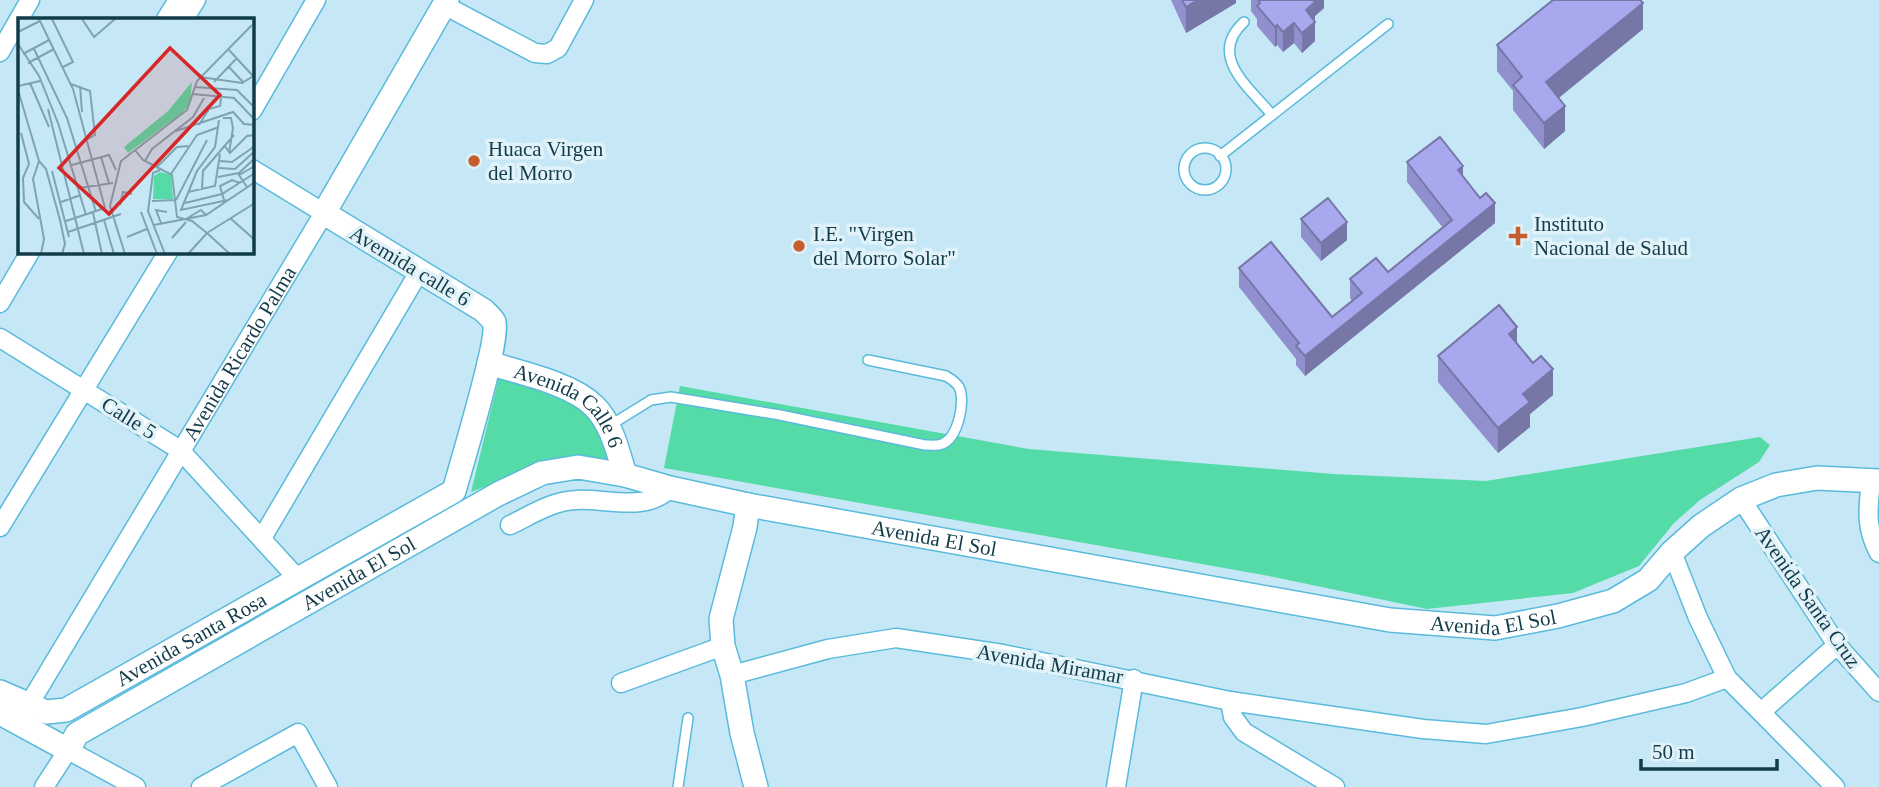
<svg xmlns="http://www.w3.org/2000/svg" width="1879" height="787" viewBox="0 0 1879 787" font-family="'Times New Roman',serif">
  <rect width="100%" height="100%" fill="#c6e8f6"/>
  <g fill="#55dba7">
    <path d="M499,377C526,384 559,389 581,408C595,421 603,445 610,461L585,456L545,465L471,492Z"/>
    <path d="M680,386L1029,449L1333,474L1486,481L1760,437L1770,445L1759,462L1700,500L1674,523L1639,566L1573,593L1427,609L1269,576L664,468Z"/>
  </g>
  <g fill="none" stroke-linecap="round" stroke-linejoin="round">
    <defs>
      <g id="service">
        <path d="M1244,22C1207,56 1249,87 1272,115"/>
        <circle cx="1205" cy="169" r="21"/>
        <path d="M1220,156L1388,24"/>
        <path d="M609,426L651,400L671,397L780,415L925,445C930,445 937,446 942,444C958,438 966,401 959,387C956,382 951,379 946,376L868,360"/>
        <path d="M678,787L688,718"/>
      </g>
      <g id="minor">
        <path d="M444,5L535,53L547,54L558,48L584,0"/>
        <path d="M166,19L178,0"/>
        <path d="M184,19L196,0"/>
        <path d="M0,52L30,0"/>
        <path d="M252,111L316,0"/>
        <path d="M0,303L30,252"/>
        <path d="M0,338L180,450L299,580"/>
        <path d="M1871,481C1868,509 1865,527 1879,553"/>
        <path d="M1741,499L1837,645L1879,692"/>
        <path d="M510,525C531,515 552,501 576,500C606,498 647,513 670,488"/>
        <path d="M0,527L168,252"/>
        <path d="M262,538L419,272"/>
        <path d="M1672,552L1698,618L1727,678L1835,787"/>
        <path d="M732,675L828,649L896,638L1003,654L1230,701L1423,729L1486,734L1582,717L1686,693L1727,678"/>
        <path d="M621,683L723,646"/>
        <path d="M1230,701L1233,717L1244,732L1335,787"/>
        <path id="s1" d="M28,706L324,213L252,169"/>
        <path d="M1761,712L1837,645"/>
        <path d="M44,787L68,750L136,787"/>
        <path d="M201,787L298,733L328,787"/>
        <path d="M1116,787L1134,679"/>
      </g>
      <g id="tertiary">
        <path id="s2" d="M489,363C520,373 571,383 594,406C612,424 618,452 625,475"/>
        <path d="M748,505L745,527L721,619L723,646L732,675L742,733L756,787"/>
        <path id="s3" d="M0,692L46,712L66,710L454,491C461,466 500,338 494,322C492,318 486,313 483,310L324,213L447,0"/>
        <path id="s4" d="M0,713L68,750L77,734L498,494L542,473L578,467L625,475L670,488L748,505L1390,620L1495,628L1558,616L1613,601L1648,580L1672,552L1701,526L1741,499L1776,485L1817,478L1879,481"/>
      </g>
    </defs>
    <use href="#service" stroke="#5abadc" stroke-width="12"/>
    <use href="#minor" stroke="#5abadc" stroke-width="21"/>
    <use href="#tertiary" stroke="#5abadc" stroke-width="26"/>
    <use href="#service" stroke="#fff" stroke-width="9"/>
    <use href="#minor" stroke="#fff" stroke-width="18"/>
    <use href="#tertiary" stroke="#fff" stroke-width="23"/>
  </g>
  <g fill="#9090ce">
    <path d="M1171,0H1236V3L1186,33Z"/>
    <path d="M1251,0H1324V8L1315,16V41L1302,53L1294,43L1283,52L1277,45L1275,47L1257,26V19L1251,11Z"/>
    <path d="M1643,29L1559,98L1565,131L1544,149L1513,110V91L1497,71V45Z"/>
    <path d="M1407,162L1463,177L1495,223L1305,376L1296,365V359L1239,287V268L1332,317L1352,301L1350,298V279L1388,272L1443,228L1407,182Z"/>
    <path d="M1301,219L1347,240L1321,261L1301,237Z"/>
    <path d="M1517,344L1553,395L1530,414V427L1498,453L1438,382V356Z"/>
  </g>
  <g fill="#7676a7">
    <path d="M1198,0H1236V3L1186,33V7Z"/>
    <path d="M1312,0H1324V8L1315,16V41L1302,53V33L1306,10Z"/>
    <path d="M1643,3V29L1546,108V82Z"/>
    <path d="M1294,23V43L1283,52V32Z"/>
    <path d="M1277,25V45L1275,47V27Z"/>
    <path d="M1565,106V131L1544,149V123Z"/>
    <path d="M1463,166V186L1458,170Z"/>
    <path d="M1495,203V223L1305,376V356Z"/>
    <path d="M1347,222V240L1321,261V243Z"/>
    <path d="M1517,327V353L1509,334Z"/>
    <path d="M1553,369V395L1530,414V427L1498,453V428L1523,394Z"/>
  </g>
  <g fill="#a8a8ef" stroke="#7676a7" stroke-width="2">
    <path d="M1182,0H1198L1186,7Z"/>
    <path d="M1258,0H1313L1315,2L1306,10L1315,22L1302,33L1294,23L1283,32L1277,25L1275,27L1257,6L1260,3Z"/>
    <path d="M1553,0H1640L1643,3L1546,82L1565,106L1544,123L1513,85L1522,77L1497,45Z"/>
    <path d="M1440,137L1463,166L1458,170L1480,198L1486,193L1495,203L1305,356L1296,346L1299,343L1239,268L1271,242L1332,317L1362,293L1350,279L1376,258L1388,272L1452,220L1407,162Z"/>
    <path d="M1328,198L1347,222L1321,243L1301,219Z"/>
    <path d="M1499,305L1517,327L1509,334L1533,363L1541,356L1553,369L1523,394L1530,402L1498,428L1438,356Z"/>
  </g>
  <g fill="#c45e2d" stroke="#e1f2f9" stroke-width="2.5">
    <circle cx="474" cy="161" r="7"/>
    <path d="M1514.5 225.5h7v7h7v7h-7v7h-7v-7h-7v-7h7z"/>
    <circle cx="799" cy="246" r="7"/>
  </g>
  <g text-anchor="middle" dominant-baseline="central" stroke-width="7" stroke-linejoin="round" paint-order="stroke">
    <g font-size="21" fill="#123c4a" stroke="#e1f2f9" text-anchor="start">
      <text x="488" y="149">Huaca Virgen<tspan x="488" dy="24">del Morro</tspan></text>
      <text x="1534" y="224">Instituto<tspan x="1534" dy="24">Nacional de Salud</tspan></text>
      <text x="813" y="234">I.E. "Virgen<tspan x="813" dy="24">del Morro Solar"</tspan></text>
    </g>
    <g font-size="21" fill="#123c4a" stroke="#e1f2f9">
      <text transform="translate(410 266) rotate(31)">Avemida calle 6</text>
      <text stroke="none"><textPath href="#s1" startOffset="411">Avenida Ricardo Palma</textPath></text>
      <text stroke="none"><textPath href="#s2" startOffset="94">Avenida Calle 6</textPath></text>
      <text transform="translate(129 418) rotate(32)">Calle 5</text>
      <text stroke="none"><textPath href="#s4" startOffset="1029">Avenida El Sol</textPath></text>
      <text stroke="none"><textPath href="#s4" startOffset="420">Avenida El Sol</textPath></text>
      <text transform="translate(1808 597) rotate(55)">Avenida Santa Cruz</text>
      <text stroke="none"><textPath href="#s4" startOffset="1596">Avenida El Sol</textPath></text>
      <text stroke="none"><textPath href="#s3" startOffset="214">Avenida Santa Rosa</textPath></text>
      <text transform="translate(1050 664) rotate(10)">Avenida Miramar</text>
    </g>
  </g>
  <g transform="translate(18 18)">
    <rect width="236" height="236" fill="#c6e8f6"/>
    <path d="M174,64L172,85L164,95L110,135L106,129L150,93ZM142,154L153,157L155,181H135L136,158Z" fill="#55dba7"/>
    <path fill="none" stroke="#7ea3b1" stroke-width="2" d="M21,1L55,71L87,190M34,1L55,44L45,49M64,1L76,19L97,1M0,14L22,3M0,26L21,58L40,105L68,197M16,31L49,100L78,194M211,32L235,58M5,36L31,22M10,45L36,31M210,48L226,65M182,59L224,65L237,57M196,64L219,40M12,65L31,109M53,66L72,73L77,117L68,122M0,68L22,63M62,68L64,94M176,69L219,72L237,90M0,72L21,143L15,161L26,221L23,236M175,76L216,80L237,102M30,91L66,236M205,100H213L215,110L211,135M201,102L197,129L179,153L163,192L210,182M181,107L191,91L202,88L203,80M158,113L215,94L226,106L237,107M3,115L11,146L5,160L6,184L21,201M206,127L212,135L229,118L237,117M117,132L125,142L154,157L159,199L174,203L189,215L170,236M83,139L91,165M21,143L28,151L42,202L47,226L44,236M127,143L134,131L175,99L186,80M202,143L214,144L237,128M54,147L91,137L98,152M138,150L159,129L170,128M201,150L217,151L237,133M142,152L135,155L130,193L147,236M34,153L51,219M153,156L179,117L201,109M200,159L221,155L237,140M229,169L221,157L237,148M61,170L95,165M184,171L185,153L216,117M170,174L197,168L202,136M158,182L189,122M206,182L202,168L214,162L222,165M134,183L157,182M43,184L63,177M167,185L204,176L237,155M102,187L105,174L114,176M123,194L139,236M75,195L84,236M212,200L237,222M168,201L183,192L188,197M86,202L96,236M48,203L87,190M143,205L138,192L149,194M136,207L188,197L237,164M50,214L103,196M189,215L237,185M189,215L212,236M109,219L129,211M154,220L168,204M107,236L92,188L103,143L169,92L179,63L234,7"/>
    <path fill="#d62828" fill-opacity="0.15" stroke="#d62828" stroke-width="3.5" d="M152,30L202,77L91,196L41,150Z"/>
    <rect width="236" height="236" fill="none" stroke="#123c4a" stroke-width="3.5"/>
  </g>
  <path d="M1641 759v10h136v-10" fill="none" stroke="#123c4a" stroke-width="3.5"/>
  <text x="1652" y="759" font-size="21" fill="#123c4a" stroke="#e1f2f9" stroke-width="5" paint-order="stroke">50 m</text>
</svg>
